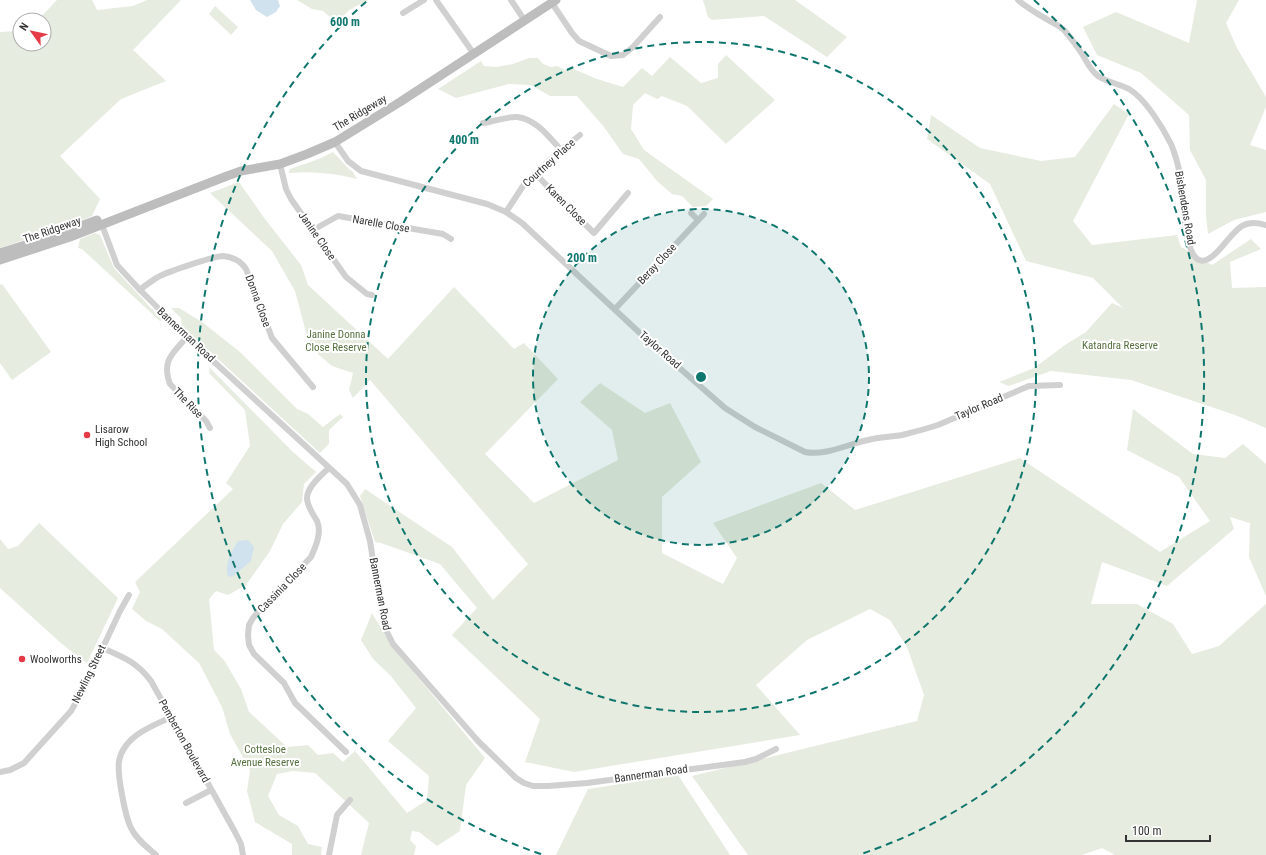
<svg xmlns="http://www.w3.org/2000/svg" width="1266" height="855" viewBox="0 0 1266 855" font-family="'Roboto Condensed',sans-serif">
  <rect width="100%" height="100%" fill="#fff"/>
  <g fill="#e6ecdf">
    <path d="M57,0H92L97,10L133,6L147,0H181L133,50L166,81L121,99L60,156L100,199L92,216L81,221L0,248V32L20,31V44H44V20H38Z"/>
    <path d="M297,0H368L349,10L337,23L323,11L312,9Z"/>
    <path d="M703,0H795L847,37L827,57L764,16L712,20L708,17Z"/>
    <path d="M1197,0H1239L1226,23L1237,48L1266,97V107L1250,145L1266,150V212L1234,220L1208,234L1206,216V180L1190,150L1189,115L1141,73L1097,55L1083,27L1116,12L1189,43Z"/>
    <path d="M215,6L238,27L231,35L209,14Z"/>
    <path d="M726,55L775,100L726,144L687,106L662,96L657,99L645,93L633,105L631,129L644,150L713,199L706,206L693,207L682,196L672,194L657,181L639,159L623,154L604,127L577,96H550L531,85L509,84L456,98L438,89L481,61L484,66L496,67L513,64L529,58H538L543,64L551,67L557,66L565,70L571,68L597,79L623,87L642,68L652,76L670,57L701,83L718,78V64Z"/>
    <path d="M1114,104L1129,114L1073,221L1092,245L1177,235L1181,247L1212,265L1251,239L1261,249L1230,262L1232,288L1266,287V428L1235,415L1131,380L1051,371L1009,386L999,382L1034,368L1065,345L1086,332L1112,303L1123,308L1093,278L1026,261L990,184L927,139L931,115L980,148L1041,161L1075,157Z"/>
    <path d="M333,152L349,169L353,172L357,179C334,173 312,171 289,173L290,169L319,159Z"/>
    <path d="M239,182L265,219L301,265L308,285L388,359L454,287L514,349L524,343L558,379L485,454L534,503L618,460L612,430L580,402L600,383L645,413L670,403L701,462L662,497V553L723,584L737,558L713,523L821,483L855,510L1020,458L1160,552L1210,521L1179,477L1127,450L1133,409L1193,454L1225,458L1243,444L1266,464V596L1249,557L1250,523L1230,517L1234,529L1167,586L1102,562L1091,604H1137L1173,624L1192,654L1219,646L1266,604V855H1115L1102,848L1082,855H748L692,776L917,721L924,695L907,647L890,620L870,609L807,640L756,685L800,735L574,772L525,762L540,719L452,635L477,608L440,564L381,543L375,542L360,496L365,489L452,547L493,600L528,564L370,380L353,398L349,390L353,373L332,366L319,355L307,336L295,291L272,251L210,193Z"/>
    <path d="M95,233L100,235L114,268L162,320L160,321L82,249L78,248L80,239Z"/>
    <path d="M2,284L51,352L12,380L0,363V285Z"/>
    <path d="M171,308H179L202,322L240,352L297,409L308,414L323,427L340,414L343,417L329,430V444L320,453L182,326L181,318Z"/>
    <path d="M210,368L293,452L316,472L304,484L302,502L283,524L270,551L246,585L228,595L216,591L209,599L214,650L224,660L241,689L249,712L287,747L308,745L318,755L333,753L343,762L355,751L407,813L427,800L429,776L388,741L416,708L390,675L373,659L361,640L372,613L391,645L485,758L466,785L460,831L437,846L419,832L412,831L410,840L416,846L414,855H361L369,823L315,773L293,771L277,774L268,796L279,815L298,826L308,844L322,847L321,855H292V844L255,822L247,791L250,770L230,734L222,707L199,663L162,629L146,621L132,609L140,592L135,582L233,489L226,483L250,446L245,410L209,373Z"/>
    <path d="M39,523L118,598L87,663L62,644L0,588V539L8,549L18,546Z"/>
    <path d="M678,775L730,855H556L588,789Z"/>
  </g>
  <g fill="#cfe2ee">
    <path d="M250,0H278L280,6L276,12L267,17L256,10Z"/>
    <path d="M248,540L254,547L251,561L232,577L228,576C224,565 232,550 238,541Z"/>
  </g>
  <g fill="none" stroke-linecap="round" stroke-linejoin="round">
    <g stroke="#d0d0d0" stroke-width="6">
      <path d="M436,0L474,54"/>
      <path d="M511,0L525,21"/>
      <path d="M1018,0C1027,8 1038,14 1048,20C1053,23 1060,26 1064,30C1070,37 1077,46 1082,54C1087,62 1090,70 1098,76C1107,82 1119,84 1129,89C1145,98 1163,128 1171,144C1175,153 1179,169 1181,179C1184,196 1183,253 1199,260C1213,266 1230,232 1242,226C1249,222 1259,223 1266,225"/>
      <path d="M552,3L572,33L579,41L611,56L623,55L633,47L660,17"/>
      <path d="M403,13L424,0"/>
      <path d="M483,123C492,122 509,116 517,117C536,119 549,137 561,150"/>
      <path d="M335,142L348,161L361,171L487,204L506,212L522,223L642,335L725,408L755,427L805,452C826,456 848,444 868,440C879,437 891,437 902,435C914,432 926,429 938,425L1029,386L1060,385"/>
      <path d="M280,164L286,189L291,199L346,277L367,294L372,295"/>
      <path d="M536,174L563,203L594,233L628,193"/>
      <path d="M506,212L525,183L561,150L580,135"/>
      <path d="M691,213L698,220"/>
      <path d="M98,224L102,225L117,265L140,290L187,337L347,484L360,505L370,541L377,586L387,632L393,644L478,741L516,778L524,783L533,786H548L587,783L745,762L756,759L776,749"/>
      <path d="M313,230L338,216L443,234L451,239"/>
      <path d="M140,290C145,285 152,281 158,277C167,272 214,256 223,256C233,257 241,261 246,269L272,338L313,387"/>
      <path d="M615,309L704,214"/>
      <path d="M187,337C173,353 161,361 170,384L206,421L210,428"/>
      <path d="M329,468C321,475 307,487 307,498C307,506 313,514 317,521C322,532 316,546 311,557L259,611L253,618L249,625L248,635L249,645L254,654L284,683L295,703L346,752"/>
      <path d="M102,648C123,657 137,662 151,681L235,832L241,844L243,855"/>
      <path d="M0,772L10,770L24,763L71,711L82,692L120,611L129,595"/>
      <path d="M186,803L211,790"/>
      <path d="M156,855C147,847 136,839 131,828C125,816 117,774 119,761C120,756 122,751 125,747C135,732 155,725 171,717"/>
      <path d="M329,855L337,815L350,800"/>
    </g>
    <g stroke="#bdbdbd" stroke-width="9">
      <path d="M0,253L57,235L97,220"/>
      <path d="M0,260L70,237L227,176L241,171L280,164L307,154L335,142L400,102L556,0"/>
    </g>
  </g>
  <circle cx="701" cy="377" r="168" fill="#0f766e" fill-opacity=".12"/>
  <g fill="none" stroke="#0f766e" stroke-width="2" stroke-dasharray="7 5">
    <circle cx="701" cy="377" r="168"/>
    <circle cx="701" cy="377" r="335"/>
    <path d="M541 854A503 503 0 0 1 368 0M1034 0A503 503 0 0 1 861 854"/>
  </g>
  <g fill="#e63946" stroke="#fff" stroke-width="1.5">
    <circle cx="87" cy="435" r="4"/>
    <circle cx="22" cy="659" r="4"/>
  </g>
  <g text-anchor="middle" dominant-baseline="central" stroke-width="4" stroke-linejoin="round" paint-order="stroke">
    <g font-size="11" fill="#333" stroke="#fff">
      <text transform="translate(360 113) rotate(-31)">The Ridgeway</text>
      <text transform="translate(549 163) rotate(-42)">Courtney Place</text>
      <text transform="translate(566 205) rotate(45)">Karen Close</text>
      <text transform="translate(1185 208) rotate(80)">Bishendens Road</text>
      <text transform="translate(381 224) rotate(10)">Narelle Close</text>
      <text transform="translate(52 230) rotate(-19)">The Ridgeway</text>
      <text transform="translate(317 236) rotate(55)">Janine Close</text>
      <text transform="translate(657 264) rotate(-47)">Beray Close</text>
      <text transform="translate(258 301) rotate(70)">Donna Close</text>
      <text transform="translate(186 335) rotate(43)">Bannerman Road</text>
      <text transform="translate(660 350) rotate(41)">Taylor Road</text>
      <text transform="translate(188 403) rotate(46)">The Rise</text>
      <text transform="translate(979 407) rotate(-23)">Taylor Road</text>
      <text transform="translate(282 588) rotate(-46)">Cassinia Close</text>
      <text transform="translate(380 594) rotate(79)">Bannerman Road</text>
      <text transform="translate(89 674) rotate(-64)">Newling Street</text>
      <text transform="translate(184 741) rotate(61)">Pemberton Boulevard</text>
      <text transform="translate(651 774) rotate(-8)">Bannerman Road</text>
    </g>
    <g font-size="11" fill="#56703f" stroke="#fff">
      <text x="336" y="334">Janine Donna<tspan x="336" dy="13">Close Reserve</tspan></text>
      <text x="1120" y="345">Katandra Reserve</text>
      <text x="265" y="749">Cottesloe<tspan x="265" dy="13">Avenue Reserve</tspan></text>
    </g>
    <g font-size="11" fill="#333" stroke="#fff" text-anchor="start">
      <text x="95" y="429">Lisarow<tspan x="95" dy="13">High School</tspan></text>
      <text x="30" y="659">Woolworths</text>
    </g>
  </g>
  <circle cx="701" cy="377" r="6" fill="#0f766e" stroke="#fff" stroke-width="2"/>
  <g font-size="12" text-anchor="middle" font-weight="bold" fill="#0f766e" stroke="#fff" stroke-width="4" stroke-linejoin="round" paint-order="stroke">
    <text x="345" y="26">600 m</text>
    <text x="464" y="144">400 m</text>
    <text x="582" y="262">200 m</text>
  </g>
  <g transform="translate(32 32) rotate(303)"><circle r="19" fill="#ffffff" stroke="#adadad"/>
  <path d="M0-3L7 15L0 10L-7 15Z" fill="#e63946"/>
  <text y="-6" font-size="11" font-weight="bold" text-anchor="middle" fill="#333333">N</text>
  </g>
  <path d="M1126 835v6h84v-6" fill="none" stroke="#333333" stroke-width="2"/>
  <text x="1132" y="835" font-size="12" fill="#333333" stroke="#ffffff" stroke-width="3" paint-order="stroke">100 m</text>
</svg>
